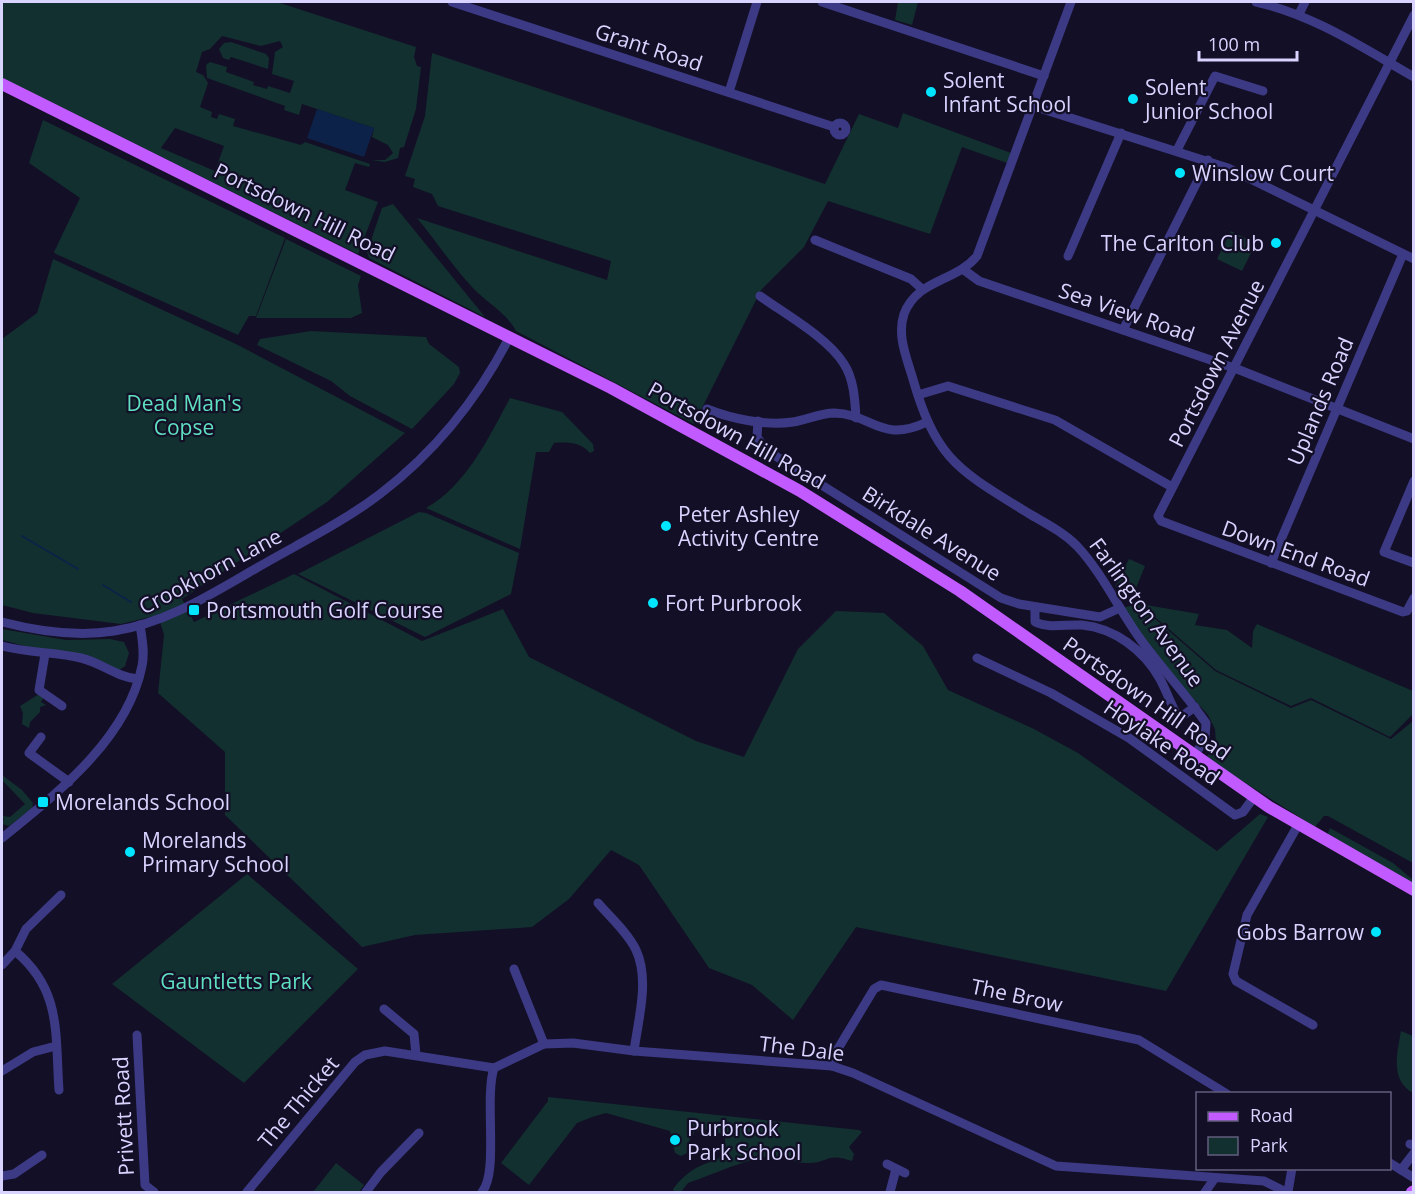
<svg xmlns="http://www.w3.org/2000/svg" width="1415" height="1194" viewBox="0 0 1415 1194" font-family="'Open Sans',sans-serif">
  <rect width="100%" height="100%" fill="#130f26"/>
  <g fill="#12302f" fill-rule="evenodd">
    <path d="M2,2H277L416,47L414,57L417,66L421,67L416,109L404,147L400,148L398,158L385,162L372,160H385L393,153L388,145L372,137L374,128L302,104L299,115L284,110L285,106L207,78L206,65L210,62L227,67L226,72L254,82L253,85L267,89L268,86L290,93L294,81L272,74L275,52L283,47L280,41L261,46L222,36L210,49L202,52L196,72L203,75L208,83L200,107L212,112L211,117L217,119L219,114L235,119L233,126L301,145L305,142L370,164L369,167L355,163L345,190L378,202L358,254L2,79ZM175,128L224,146L215,171L161,148Z"/>
    <path d="M898,2H918L912,25L895,20Z"/>
    <path d="M231,42L266,54L269,58L268,69L231,57L229,60L223,58L219,49L224,43Z"/>
    <path d="M432,53L825,184L859,114L898,128L903,113L1011,153L1007,163L962,147L930,234L828,201L804,247L761,290L694,424L516,331C507,313 487,303 473,288C453,267 436,241 417,218L607,280L611,261L438,206L432,194L413,187L415,179L405,176L425,116Z"/>
    <path d="M43,120L285,238L256,316H249L238,335L56,254L54,252L80,198L29,163Z"/>
    <path d="M393,204L485,317L369,258L367,252L382,208Z"/>
    <path d="M1231,231L1256,243L1242,271L1217,259Z"/>
    <path d="M286,239L361,276L358,285L362,313L351,318H256Z"/>
    <path d="M53,259L236,344L405,433L327,502L182,599L194,622L294,574L422,641L503,609L529,657L696,741L744,757L798,649L836,611L884,613L923,646L948,690L1034,729L1078,753L1217,851L1260,814L1268,817L1166,991L856,927L793,1020L752,985L709,968L639,865L611,850L569,899L532,927L415,935L362,947L225,815V752L158,693L164,635L158,615L121,624L33,613L2,605V339L37,313Z"/>
    <path d="M311,331L426,337L429,344L459,367L460,373L454,384L412,429L350,396L331,381L257,345L260,339Z"/>
    <path d="M510,398L562,412L593,444L594,451L590,453C580,442 568,442 554,443L549,452H536L520,549L426,508C466,486 489,437 510,398Z"/>
    <path d="M419,512L426,513L519,553L511,594L425,637L298,574Z"/>
    <path d="M1129,559L1145,566L1134,593L1115,587Z"/>
    <path d="M1138,604L1215,671L1291,708L1311,700L1391,739L1413,721V863L1328,816H1324L1315,827L1206,758L1216,744L1215,729L1208,715L1167,669L1122,608Z"/>
    <path d="M1140,604L1199,614L1195,625L1227,630L1252,648L1253,631L1257,624L1413,691V714L1390,737L1311,698L1291,706L1216,670Z"/>
    <path d="M2,629L66,640L110,639L124,642L129,653L125,666L118,671L2,640Z"/>
    <path d="M39,694L44,697L41,702L46,705L40,707V712L30,722L29,728L22,724L23,713L20,706Z"/>
    <path d="M2,775L22,790L33,803L32,809L9,826L2,824L4,819L2,816L10,817L25,804L2,780Z"/>
    <path d="M1330,828L1393,863L1413,880V884L1327,835Z"/>
    <path d="M247,874L358,969L244,1083L112,984Z"/>
    <path d="M1401,1031L1413,1036V1093C1390,1080 1397,1054 1401,1031Z"/>
    <path d="M548,1097L859,1130L862,1132L849,1147L854,1154L852,1161C826,1152 829,1163 808,1163C795,1164 784,1156 772,1156C751,1157 709,1176 688,1183L681,1192H674L673,1189C686,1172 697,1166 718,1159L725,1147V1135L708,1129L695,1132L689,1141V1152L681,1156L675,1153L670,1131L606,1113L592,1117L577,1123L529,1185L501,1163L548,1101Z"/>
    <path d="M336,1163L364,1185L359,1192H313Z"/>
  </g>
  <path fill="#0c2248" d="M317,109L374,128L364,157L307,138Z"/>
  <g fill="none" stroke-linecap="round" stroke-linejoin="round">
    <g stroke="#0c2248" stroke-width="2">
      <path d="M22,536L78,569"/>
      <path d="M103,585L131,602"/>
    </g>
    <g stroke="#3d3a85" stroke-width="9">
      <path d="M452,2L834,127"/>
      <path d="M822,2L1044,76"/>
      <path d="M1071,2L977,256C956,282 917,279 904,314C897,335 906,356 912,376C936,460 957,469 1028,513C1045,523 1063,532 1077,546C1103,574 1119,610 1141,640C1162,669 1186,694 1206,723L1205,738L1195,755"/>
      <path d="M1256,2C1314,15 1363,48 1414,77"/>
      <path d="M1299,14L1305,2"/>
      <path d="M1414,15L1158,516L1161,521L1403,612L1407,611L1414,598"/>
      <path d="M729,92L757,2"/>
      <path d="M1033,106L1228,168L1414,259"/>
      <circle cx="840" cy="129" r="6"/>
      <path d="M1177,150L1215,76L1263,91"/>
      <path d="M815,240L911,279L922,289"/>
      <path d="M1068,256L1121,133"/>
      <path d="M964,270L979,281L1237,369L1414,439"/>
      <path d="M760,296C785,314 828,338 844,364C854,379 855,401 856,418"/>
      <path d="M1123,330L1208,160"/>
      <path d="M918,395L948,386L1055,420L1172,487"/>
      <path d="M707,409C732,419 766,426 793,422C806,420 821,413 834,413C873,414 881,444 927,422"/>
      <path d="M758,421L757,437L766,450L1001,598L1019,604L1100,617L1120,608"/>
      <path d="M1414,481L1384,552L1414,563"/>
      <path d="M1271,563L1403,254"/>
      <path d="M1035,607V622C1050,629 1066,624 1082,625C1114,628 1144,650 1160,679C1166,690 1170,702 1176,713L1182,716L1195,707"/>
      <path d="M2,622C37,631 77,637 114,631C166,623 210,595 255,569C296,545 342,523 380,494C435,452 477,400 509,338"/>
      <path d="M2,646C28,653 55,652 81,658C102,663 116,677 138,679"/>
      <path d="M45,654L39,690L62,706"/>
      <path d="M977,658L1051,693L1129,738L1235,815L1243,812L1254,797"/>
      <path d="M41,737L29,753L69,782"/>
      <path d="M1298,825L1247,915L1233,974L1236,981L1313,1025"/>
      <path d="M2,838C56,794 127,740 142,666C145,653 142,638 140,625"/>
      <path d="M598,903C611,918 628,933 636,950C650,980 638,1020 634,1051"/>
      <path d="M15,951C62,990 55,1034 59,1090"/>
      <path d="M2,965L15,951L26,929L61,895"/>
      <path d="M514,969L544,1044"/>
      <path d="M384,1009L414,1034L416,1055"/>
      <path d="M137,1035L145,1185L154,1192"/>
      <path d="M832,1066L836,1052L874,989L881,985L1139,1040L1227,1094"/>
      <path d="M2,1071L33,1052L56,1046"/>
      <path d="M1410,1144L1414,1146"/>
      <path d="M1390,1163L1414,1178"/>
      <path d="M887,1164L905,1173"/>
      <path d="M1401,1170L1414,1153"/>
      <path d="M2,1176L14,1174L42,1155"/>
      <path d="M247,1192L355,1062L365,1055L385,1051L494,1068"/>
      <path d="M366,1192L381,1172L419,1133"/>
      <path d="M482,1192C499,1173 484,1098 494,1068L544,1044L573,1043L634,1051L832,1066L853,1073L1056,1166L1264,1181L1286,1192"/>
      <path d="M890,1192L896,1169"/>
      <path d="M1205,1192L1215,1178"/>
      <path d="M1288,1192L1292,1168"/>
    </g>
    <g stroke="#c25bff" stroke-width="12">
      <path d="M2,84L611,388L800,491L960,591L1269,807L1414,890"/>
      <path d="M1412,1192L1414,1191"/>
    </g>
  </g>
  <g fill="#00e5ff" stroke="#130f26" stroke-width="2">
    <circle cx="931" cy="92" r="6"/>
    <circle cx="1133" cy="99" r="6"/>
    <circle cx="1180" cy="173" r="6"/>
    <circle cx="1276" cy="243" r="6"/>
    <circle cx="666" cy="526" r="6"/>
    <circle cx="653" cy="603" r="6"/>
    <rect x="188" y="604" width="12" height="12" rx="3"/>
    <rect x="37" y="796" width="12" height="12" rx="3"/>
    <circle cx="130" cy="852" r="6"/>
    <circle cx="1376" cy="932" r="6"/>
    <circle cx="675" cy="1140" r="6"/>
  </g>
  <g text-anchor="middle" dominant-baseline="central" stroke-width="4.5" stroke-linejoin="round" paint-order="stroke">
    <g font-size="21" fill="#d9d4ff" stroke="#130f26">
      <text transform="translate(649 47) rotate(18)">Grant Road</text>
      <text transform="translate(305 212) rotate(26)">Portsdown Hill Road</text>
      <text transform="translate(1127 312) rotate(19)">Sea View Road</text>
      <text transform="translate(1216 363) rotate(-63)">Portsdown Avenue</text>
      <text transform="translate(1320 401) rotate(-67)">Uplands Road</text>
      <text transform="translate(737 435) rotate(29)">Portsdown Hill Road</text>
      <text transform="translate(932 533) rotate(32)">Birkdale Avenue</text>
      <text transform="translate(1296 553) rotate(20)">Down End Road</text>
      <text transform="translate(210 571) rotate(-28)">Crookhorn Lane</text>
      <text transform="translate(1147 612) rotate(54)">Farlington Avenue</text>
      <text transform="translate(1147 698) rotate(35)">Portsdown Hill Road</text>
      <text transform="translate(1162 742) rotate(34)">Hoylake Road</text>
      <text transform="translate(1017 995) rotate(12)">The Brow</text>
      <text transform="translate(802 1048) rotate(7)">The Dale</text>
      <text transform="translate(298 1102) rotate(-50)">The Thicket</text>
      <text transform="translate(123 1116) rotate(-93)">Privett Road</text>
    </g>
    <g font-size="21" fill="#d9d4ff" stroke="#130f26" text-anchor="start">
      <text x="943" y="80">Solent<tspan x="943" dy="24">Infant School</tspan></text>
      <text x="1145" y="87">Solent<tspan x="1145" dy="24">Junior School</tspan></text>
      <text x="1192" y="173">Winslow Court</text>
      <text x="1264" y="243" text-anchor="end">The Carlton Club</text>
      <text x="678" y="514">Peter Ashley<tspan x="678" dy="24">Activity Centre</tspan></text>
      <text x="665" y="603">Fort Purbrook</text>
      <text x="206" y="610">Portsmouth Golf Course</text>
      <text x="55" y="802">Morelands School</text>
      <text x="142" y="840">Morelands<tspan x="142" dy="24">Primary School</tspan></text>
      <text x="1364" y="932" text-anchor="end">Gobs Barrow</text>
      <text x="687" y="1128">Purbrook<tspan x="687" dy="24">Park School</tspan></text>
    </g>
    <g font-size="21" fill="#5fe0c0" stroke="#130f26">
      <text x="184" y="403">Dead Man's<tspan x="184" dy="24">Copse</tspan></text>
      <text x="236" y="981">Gauntletts Park</text>
    </g>
  </g>
  <rect width="1415" height="1194" fill="none" stroke="#d9d4ff" stroke-width="6"/>
  <rect x="1196" y="1092" width="195" height="78" fill="#130f26" stroke="#625e7d" stroke-width="1.5"/>
  <rect x="1208" y="1112" width="30" height="9" fill="#c25bff" stroke="#625e7d" stroke-width="1.5"/>
  <text x="1250" y="1122" font-size="18" fill="#d9d4ff">Road</text>
  <rect x="1208" y="1137" width="30" height="18" fill="#12302f" stroke="#625e7d" stroke-width="1.5"/>
  <text x="1250" y="1152" font-size="18" fill="#d9d4ff">Park</text>
  <path d="M1199 51v9h98v-9" fill="none" stroke="#d9d4ff" stroke-width="3"/>
  <text x="1208" y="51" font-size="18" fill="#d9d4ff" stroke="#130f26" stroke-width="4.5" paint-order="stroke">100 m</text>
</svg>
